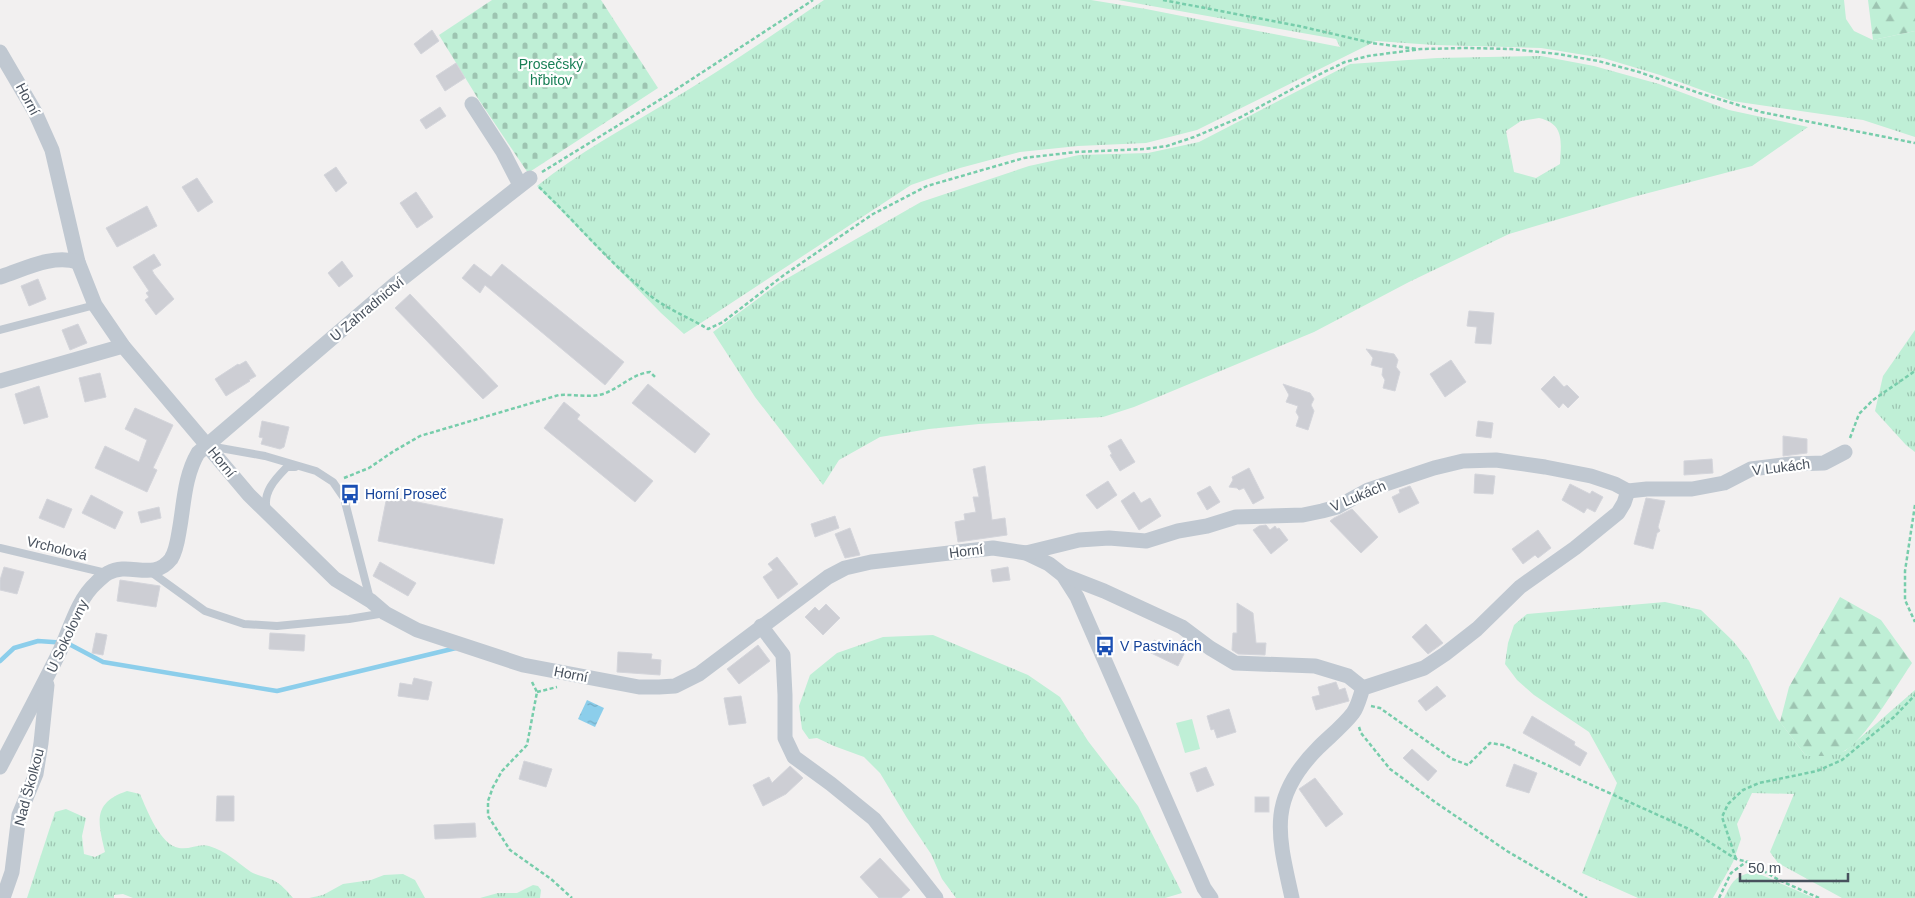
<svg xmlns="http://www.w3.org/2000/svg" width="1915" height="898" viewBox="0 0 1915 898" font-family="Arial,sans-serif">
  <defs>
    <pattern id="grass-tufts" width="24" height="20" patternUnits="userSpaceOnUse" patternTransform="scale(1.25)"><rect width="24" height="20" fill="#bfefd6"/><path d="M3 7l-1-3M5 7V3M7 7l1-3M15 17l-1-3M17 17v-4M19 17l1-3" fill="none" stroke="#9dc4b1"/></pattern>
    <pattern id="forest-firs" width="22" height="20" patternUnits="userSpaceOnUse" patternTransform="scale(1.25)"><rect width="22" height="20" fill="#bfefd6"/><path d="M5 1l3.5 6h-7zM16 11l3.5 6h-7z" fill="#9dc4b1"/></pattern>
    <pattern id="cemetery-stones" width="16" height="16" patternUnits="userSpaceOnUse" patternTransform="scale(1.25)"><rect width="16" height="16" fill="#bfefd6"/><path d="M2 7V4a2 2 0 0 1 4 0v3zM10 15v-3a2 2 0 0 1 4 0v3z" fill="#9dc4b1"/></pattern>
    <pattern id="water-ripples" width="26" height="14" patternUnits="userSpaceOnUse" patternTransform="scale(1.25)"><rect width="26" height="14" fill="#8cceeb"/><path d="M2 4q2-2 4 0t4 0M15 11q2-2 4 0t4 0" fill="none" stroke="#74aac2"/></pattern>
  </defs>
  <rect width="100%" height="100%" fill="#f2f0f0"/>
  <g fill="url(#grass-tufts)" fill-rule="evenodd">
    <path d="M824,0H1091L1146,9L1340,47L1336,39L1118,0H1844L1846,19L1854,31L1873,40L1915,31V137L1863,120L1732,101L1660,75L1603,58L1541,48L1434,45L1376,41L1197,130L1146,143L1078,146L1020,152L960,168L911,185L684,334L661,313L537,186C578,153 623,129 668,102C721,70 773,35 824,0Z"/>
    <path d="M1541,56L1594,66L1659,84L1729,110L1808,127L1752,166L1633,197L1509,234L1409,282L1314,332L1134,407L1103,417L979,424L929,429L880,437L839,460L823,485L755,397L713,332L779,283L921,202L1029,166L1079,155L1148,153L1199,142L1350,64L1437,58ZM1539,118C1565,124 1561,142 1560,164L1536,178L1514,172L1506,131L1521,121Z"/>
    <path d="M1915,330V452L1906,445L1875,411L1883,376Z"/>
    <path d="M1665,602L1701,610L1733,641L1749,661L1777,718L1806,756L1845,751L1915,690V898H1842L1778,863L1770,852L1794,794L1752,793L1737,824L1741,839L1733,862L1713,898H1638L1582,873L1617,783L1589,732L1534,695L1517,680L1505,664L1508,643L1514,625L1527,614Z"/>
    <path d="M933,635L1028,675L1060,697L1088,741L1138,806L1182,893L1165,898H956L942,879L931,854L907,818L880,773L864,757L834,746L817,738L809,739L802,729L799,706L810,675L837,653L883,637Z"/>
    <path d="M127,791L140,794C147,810 160,845 179,848C189,850 200,843 209,846C226,851 237,862 251,872C258,876 266,877 273,880C281,884 287,891 293,898H133L123,894L114,895V898H27L55,812L66,809L86,818L82,836L84,854L95,857L105,852C98,822 92,803 127,791Z"/>
    <path d="M1755,872L1814,898H1724C1732,881 1736,875 1755,872Z"/>
    <path d="M403,874L415,880L425,898H309L323,895L343,884L371,880L384,875Z"/>
    <path d="M533,885L538,886L541,890L540,898H480L498,893H517Z"/>
  </g>
  <g fill="url(#forest-firs)">
    <path d="M1868,0H1915V31L1873,40Z"/>
    <path d="M1840,597L1881,620L1912,663C1898,683 1864,742 1844,751C1833,757 1819,756 1806,756L1780,722L1789,687Z"/>
  </g>
  <path fill="url(#cemetery-stones)" d="M492,0H601L658,88L528,173L477,97L439,35Z"/>
  <path fill="#bfefd6" d="M1192,719L1200,749L1185,753L1176,723Z"/>
  <path fill="url(#water-ripples)" d="M587,700L604,708L595,727L578,719Z"/>
  <g fill="none" stroke-linecap="round" stroke-linejoin="round">
    <path stroke="#8cceeb" stroke-width="4.5" d="M0,661L14,648L38,641L67,643L103,662L277,691L456,648"/>
  </g>
  <g fill="#cdced4" stroke="#d4d5db">
    <path d="M432,30L439,41L421,54L414,44Z"/>
    <path d="M456,63L465,78L445,91L436,76Z"/>
    <path d="M440,107L446,116L426,129L420,120Z"/>
    <path d="M336,167L347,183L336,192L324,175Z"/>
    <path d="M197,178L213,202L198,212L182,187Z"/>
    <path d="M416,192L433,217L417,228L400,203Z"/>
    <path d="M147,206L157,226L117,247L106,228Z"/>
    <path d="M154,254L161,265L152,270L154,274L174,299L156,315L145,300L149,297L146,293L149,291L133,267Z"/>
    <path d="M342,261L353,276L339,287L328,273Z"/>
    <path d="M474,264L491,277L502,264L624,362L605,385L485,285L480,293L462,278Z"/>
    <path d="M38,279L46,299L29,306L21,286Z"/>
    <path d="M410,294L498,386L483,399L395,308Z"/>
    <path d="M1469,311L1494,313L1491,344L1475,343L1477,327L1467,326Z"/>
    <path d="M78,324L87,343L70,350L62,330Z"/>
    <path d="M1366,349L1394,354L1398,360L1396,367L1400,372L1395,391L1383,388L1385,380L1382,375L1383,368L1371,365L1373,358Z"/>
    <path d="M1451,360L1466,382L1445,397L1430,374Z"/>
    <path d="M246,361L256,376L249,380L250,381L226,396L215,379L238,364L239,365Z"/>
    <path d="M100,373L106,397L85,402L79,378Z"/>
    <path d="M1554,376L1564,387L1567,385L1579,397L1568,408L1563,403L1559,408L1541,389Z"/>
    <path d="M648,384L710,434L695,453L632,403Z"/>
    <path d="M1283,384L1310,393L1314,399L1311,405L1314,411L1308,430L1296,426L1299,417L1296,412L1298,406L1286,402L1289,395Z"/>
    <path d="M39,386L48,417L24,424L15,394Z"/>
    <path d="M564,402L580,415L577,419L653,481L635,502L544,428Z"/>
    <path d="M135,408L173,425L153,468L157,470L147,492L95,468L105,446L139,462L147,440L125,429Z"/>
    <path d="M262,421L289,427L284,447L280,449L261,444L263,438L259,437Z"/>
    <path d="M1478,421L1493,423L1491,438L1476,436Z"/>
    <path d="M1783,436L1807,439V453L1783,456Z"/>
    <path d="M1121,439L1135,462L1120,471L1110,455L1112,454L1108,446Z"/>
    <path d="M1712,459L1713,473L1684,475V461Z"/>
    <path d="M985,466L992,520L1005,518L1007,535L958,542L955,522L965,520L964,514L976,512L973,497H979L973,469Z"/>
    <path d="M1249,468L1264,498L1253,504L1244,488L1239,490L1237,488L1229,487L1233,480L1232,477Z"/>
    <path d="M1475,474L1495,476L1493,494L1474,493Z"/>
    <path d="M1108,481L1117,495L1097,509L1086,495Z"/>
    <path d="M1570,484L1590,494L1592,491L1603,497L1595,512L1587,508L1584,513L1562,500Z"/>
    <path d="M1210,486L1220,502L1207,510L1197,493Z"/>
    <path d="M1410,486L1419,503L1399,513L1392,497L1400,493L1399,490Z"/>
    <path d="M1134,492L1141,503L1150,498L1161,516L1139,530L1121,501Z"/>
    <path d="M91,495L123,512L115,529L82,513Z"/>
    <path d="M387,496L503,519L494,564L378,541Z"/>
    <path d="M1646,498L1665,501L1658,527L1660,531L1657,533L1653,549L1634,544Z"/>
    <path d="M47,499L72,509L64,528L39,518Z"/>
    <path d="M159,507L161,518L141,523L138,512Z"/>
    <path d="M1352,509L1378,537L1361,553L1330,521L1334,518Z"/>
    <path d="M835,516L839,528L815,537L811,524Z"/>
    <path d="M1266,525L1270,530L1275,526L1277,529L1279,528L1288,540L1271,554L1253,530L1259,526Z"/>
    <path d="M850,528L860,555L845,558L835,534Z"/>
    <path d="M1538,530L1551,548L1538,558L1535,555L1523,564L1512,549Z"/>
    <path d="M777,557L798,584L778,599L763,577L773,570L768,564Z"/>
    <path d="M380,562L416,583L408,596L373,576Z"/>
    <path d="M4,567L24,572L17,594L0,590V580Z"/>
    <path d="M1008,567L1010,580L993,582L991,570Z"/>
    <path d="M120,580L160,586L156,607L117,601Z"/>
    <path d="M1237,603L1253,613L1256,643H1266L1265,655L1238,654L1232,650L1233,633H1237Z"/>
    <path d="M826,604L840,618L823,635L805,617L815,607L819,611Z"/>
    <path d="M1426,624L1443,643L1428,654L1412,637Z"/>
    <path d="M96,633L107,635L103,655L92,653Z"/>
    <path d="M270,633L305,635L304,651L269,649Z"/>
    <path d="M1154,640L1184,654L1178,666L1149,652Z"/>
    <path d="M758,645L770,661L739,684L727,669Z"/>
    <path d="M618,652L652,654L651,659L661,660L660,675L617,672Z"/>
    <path d="M414,678L432,682L428,700L398,696L400,683L412,685Z"/>
    <path d="M1336,682L1339,690L1345,688L1349,701L1316,710L1312,697L1320,695L1318,687Z"/>
    <path d="M1437,686L1446,696L1426,711L1418,701Z"/>
    <path d="M741,696L746,723L729,725L724,698Z"/>
    <path d="M1229,709L1236,732L1217,738L1214,729L1211,730L1207,716Z"/>
    <path d="M1532,716L1575,742L1574,745L1587,753L1580,766L1523,733Z"/>
    <path d="M1412,749L1437,771L1428,781L1403,758Z"/>
    <path d="M524,761L552,769L546,787L519,779Z"/>
    <path d="M1514,764L1537,773L1529,793L1506,786Z"/>
    <path d="M790,766L803,778L786,794L763,806L753,785L769,777L772,783Z"/>
    <path d="M1206,767L1214,785L1197,792L1190,773Z"/>
    <path d="M1315,778L1343,814L1326,827L1299,789Z"/>
    <path d="M217,796H234V821H216Z"/>
    <rect x="1255" y="797" width="14" height="15"/>
    <path d="M475,823L476,837L435,839L434,825Z"/>
    <path d="M880,858L910,890L901,898H879L860,877Z"/>
  </g>
  <g fill="none" stroke-linecap="round" stroke-linejoin="round">
    <g stroke="#77cdab" stroke-width="2.5" stroke-dasharray="4 2.5" stroke-linecap="butt">
      <path d="M1163,0L1299,26L1372,43L1417,49"/>
      <path d="M542,172L666,96L813,0"/>
      <path d="M539,187C577,223 610,264 652,297C669,310 690,318 708,329L723,322L784,275L873,214L927,186L1024,158L1076,152L1145,149L1167,146L1194,137L1241,117L1318,75L1345,62L1368,56L1421,49L1467,48L1511,49L1558,54L1598,61L1639,72L1699,93L1761,112L1915,143"/>
      <path d="M1850,438L1859,414L1873,400L1915,371"/>
      <path d="M344,478L369,468L394,451L420,436L559,395C574,394 589,398 603,394C620,388 632,374 650,372L656,378"/>
      <path d="M1915,505L1905,571V600L1915,622"/>
      <path d="M532,682L537,692L527,745L502,771L493,787L488,801V816L510,850L551,879L572,898"/>
      <path d="M537,692L557,687"/>
      <path d="M1371,706L1380,708L1452,759L1468,765L1490,743L1503,745L1689,829L1736,859L1748,862L1779,880L1819,898"/>
      <path d="M1359,727L1361,733L1390,769L1435,802L1507,851L1587,898"/>
      <path d="M1736,859L1722,817L1728,804L1743,790L1759,783L1817,771L1842,760L1894,717L1915,695"/>
      <path d="M1719,898L1731,873L1746,862"/>
    </g>
    <g stroke="#c0c8d1" stroke-width="8">
      <path d="M0,330L95,305"/>
      <path d="M209,446L265,456L316,471L333,482L344,498L370,599"/>
      <path d="M267,510C262,493 275,479 287,467H295"/>
      <path d="M0,548L106,573"/>
      <path d="M151,572L205,611L244,624L277,626L349,619L385,613"/>
    </g>
    <g stroke="#c0c8d1" stroke-width="15">
      <path d="M0,52L35,112L52,150L78,262L95,305L123,346L249,495L335,579L371,601L385,613L417,630L523,665L639,687H659L675,686L699,674L828,577L845,568L871,562L993,548L1026,553L1049,564L1063,575L1077,597L1204,888L1211,898"/>
      <path d="M472,104L503,152L520,185"/>
      <path d="M0,277C25,269 52,254 78,262"/>
      <path d="M0,381L123,346"/>
      <path d="M1026,553L1079,540L1109,538L1146,541L1178,531L1207,526L1236,517L1303,515L1322,511L1337,507L1368,490L1434,468L1463,461L1496,460L1545,467L1591,476L1615,484L1628,491L1647,489H1692L1724,483L1751,469L1791,464L1824,463L1845,452"/>
      <path d="M1063,575L1104,591L1182,627L1210,648L1235,663L1315,666L1348,676L1363,688"/>
      <path d="M761,626L783,655L785,695V738L794,757L831,784L874,819L936,898"/>
      <path d="M0,767C20,729 40,691 59,653C70,630 77,600 96,583C99,580 104,575 108,573C130,561 153,582 171,559C177,550 178,537 180,526C184,502 185,475 198,453L394,285L530,178"/>
      <path d="M3,898L12,872L19,815L36,774L41,743L47,685"/>
      <path d="M1292,898C1278,835 1267,799 1318,748C1329,737 1343,726 1353,713C1358,706 1360,696 1363,688L1424,668L1445,654L1477,629L1520,587L1575,548L1618,513L1624,503L1628,491"/>
    </g>
  </g>
  <defs>
    <symbol id="bus-bare" viewBox="-9 -9 18 18"><path d="M-5-6H5V4H4V6H2V4H-2V6H-4V4H-5ZM-3.5-4V0h7V-4ZM-3.5 1.2v1.5H-2V1.2ZM2 1.2v1.5H3.5V1.2Z" fill="#1a4fb4" stroke="#fff" stroke-width="2.5" paint-order="stroke"/></symbol>
  </defs>
  <g fill-rule="evenodd">
    <use href="#bus-bare" x="336" y="480" width="28" height="28"/>
    <use href="#bus-bare" x="1091" y="632" width="28" height="28"/>
  </g>
  <g text-anchor="middle" dominant-baseline="central" stroke-width="4.5" stroke-linejoin="round" paint-order="stroke">
    <g font-size="14" fill="#187f56" stroke="#fff">
      <text x="551" y="64">Prosečský<tspan x="551" dy="16">hřbitov</tspan></text>
    </g>
    <g font-size="14" fill="#48515d" stroke="#fff">
      <text transform="translate(28 99) rotate(62)">Horní</text>
      <text transform="translate(367 309) rotate(-40)">U Zahradnictví</text>
      <text transform="translate(222 462) rotate(51)">Horní</text>
      <text transform="translate(1781 467) rotate(-7)">V Lukách</text>
      <text transform="translate(1358 496) rotate(-23)">V Lukách</text>
      <text transform="translate(57 548) rotate(14)">Vrcholová</text>
      <text transform="translate(966 551) rotate(-7)">Horní</text>
      <text transform="translate(67 636) rotate(-65)">U Sokolovny</text>
      <text transform="translate(571 674) rotate(11)">Horní</text>
      <text transform="translate(29 787) rotate(-75)">Nad Školkou</text>
    </g>
    <g font-size="14" fill="#164399" stroke="#fff" text-anchor="start">
      <text x="365" y="494">Horní Proseč</text>
      <text x="1120" y="646">V Pastvinách</text>
    </g>
  </g>
  <path d="M1740 873v8h108v-8" fill="none" stroke="#48515d" stroke-width="2.5"/>
  <text x="1748" y="873" font-size="15" fill="#48515d" stroke="#ffffff" stroke-width="4" paint-order="stroke">50 m</text>
</svg>
